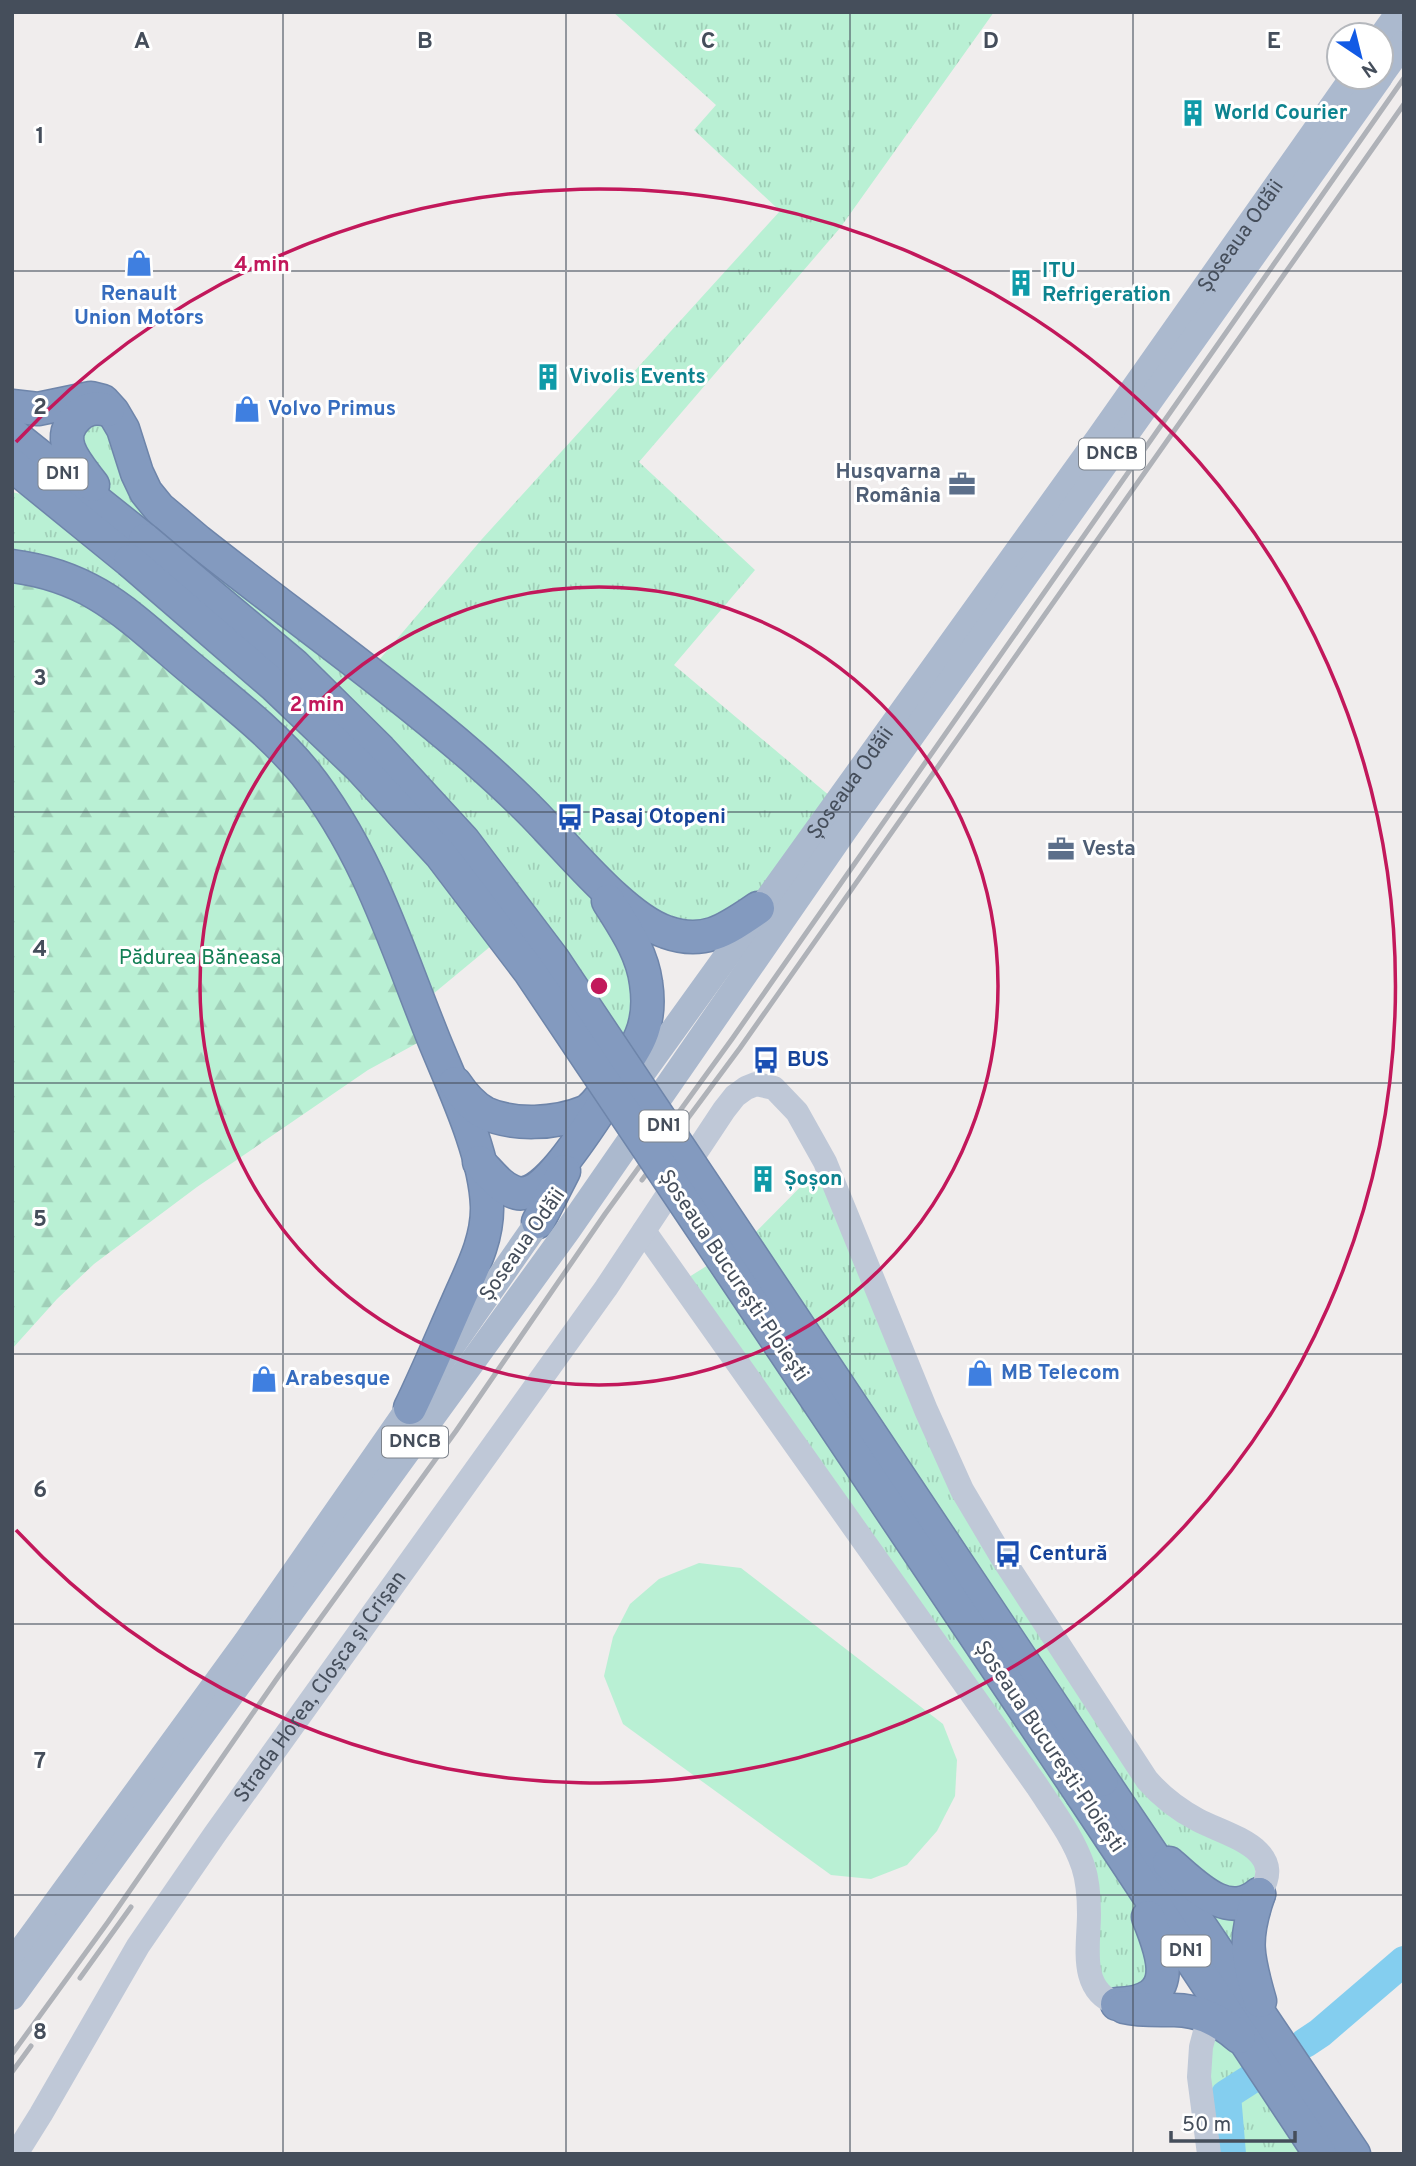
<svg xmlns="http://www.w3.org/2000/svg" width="1416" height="2166" viewBox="0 0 1416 2166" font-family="Overpass,sans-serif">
  <defs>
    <pattern id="grass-tufts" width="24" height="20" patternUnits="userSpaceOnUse" patternTransform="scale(1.75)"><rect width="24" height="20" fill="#b9f0d4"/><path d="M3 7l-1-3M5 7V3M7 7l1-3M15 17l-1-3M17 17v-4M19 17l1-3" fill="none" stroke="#a0cfb8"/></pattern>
    <pattern id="forest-firs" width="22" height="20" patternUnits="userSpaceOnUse" patternTransform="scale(1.75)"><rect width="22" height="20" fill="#b9f0d4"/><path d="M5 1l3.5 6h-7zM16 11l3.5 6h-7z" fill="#a0cfb8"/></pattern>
  </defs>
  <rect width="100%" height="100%" fill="#f0eded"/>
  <g fill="url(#grass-tufts)">
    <path d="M613,12H994L840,228L639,462L755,570L674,665L837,802L733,926L648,923L643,967L625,1064L115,514L69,428L98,408L137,473L368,673L482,539L780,211L694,130L716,105Z"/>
    <path d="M12,492L33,497L275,686L503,936L427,999L12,566Z"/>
    <path d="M825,1162L946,1457L1147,1780L1255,1848V1986L744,1244Z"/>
    <path d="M721,1257L1123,1857L1163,1975L1104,1998L1084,1869L681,1282Z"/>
    <path d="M1209,2017L1320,2154H1209Z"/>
  </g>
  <path fill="url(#forest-firs)" d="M12,566L58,575L305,773L432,1035L368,1070L197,1187L94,1264L57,1299L12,1349Z"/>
  <path fill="#b9f0d4" d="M699,1563L741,1568L943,1724L957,1760L955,1796L937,1831L907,1865L871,1879L831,1875L623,1724L604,1676L613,1637L630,1604L659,1579Z"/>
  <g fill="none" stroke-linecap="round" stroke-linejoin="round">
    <g stroke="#84ceef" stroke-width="30">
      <path d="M1305,2043L1320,2033L1404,1961"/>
      <path d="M1231,2154L1226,2095L1251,2079"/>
    </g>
    <defs>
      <g id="highway">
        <path d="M12,406L38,409L91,398L103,401L113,412L123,429L137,473L146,492L159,508L198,541C289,613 385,681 474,758C499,780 524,803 547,828C576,858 627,919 666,932C705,946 727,929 758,908"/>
        <path d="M12,434L145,540"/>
        <path d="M12,465L130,561"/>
        <path d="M93,485C78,465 53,440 77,417C86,408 96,407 108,410"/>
        <path d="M12,566C89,576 124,611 180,659C222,695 270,730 305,773C369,854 396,946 434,1040C454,1089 485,1153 487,1206C488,1240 471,1271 458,1301C442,1337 427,1373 410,1408"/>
        <path d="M455,1083C463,1095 472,1106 485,1113C513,1126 556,1124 585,1112C595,1107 603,1094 609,1085C635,1050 653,1029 646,983C642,952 624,927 608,901"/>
        <path d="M479,1162C490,1173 501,1189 517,1193C546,1200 589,1124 605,1103"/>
        <path d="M538,1222L564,1171"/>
        <path d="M1102,1780L1354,2154"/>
        <path d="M1082,1795L1320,2154"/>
        <path d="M1169,1863C1194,1884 1226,1921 1259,1894"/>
        <path d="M1259,1894C1243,1939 1247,1956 1260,2001"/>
        <path d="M1117,2004C1181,2002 1164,1956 1148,1917"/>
        <path d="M1124,2007C1140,2011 1157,2010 1174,2010C1198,2010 1221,2021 1239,2037"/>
      </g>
    </defs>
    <use href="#highway" stroke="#6e85aa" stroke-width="35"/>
    <g stroke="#bfc8d7" stroke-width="24">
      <path d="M644,1231L1037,1786C1054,1812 1073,1837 1083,1866C1088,1881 1089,1898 1089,1914C1089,1946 1078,1990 1117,2004"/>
      <path id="s1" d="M16,2154L41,2114L138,1946L215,1834L606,1288L724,1110L735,1096L746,1088L756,1084L774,1088L797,1112L825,1162L926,1410L962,1490L1003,1559L1147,1780C1161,1796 1179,1810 1198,1820C1226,1835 1290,1849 1259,1894"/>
      <path d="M1209,2154L1199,2077L1201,2047L1209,2017"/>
    </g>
    <g stroke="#abb9ce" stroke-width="26">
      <path d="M1381,37L1399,12"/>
      <path d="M1381,75L1404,43"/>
      <path id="s2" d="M626,1096L1098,439L1353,77"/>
      <path d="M12,1963L246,1642L550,1205"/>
      <path d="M12,1997L568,1230L844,831L1380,77"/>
    </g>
    <use href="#highway" stroke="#839abf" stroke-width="32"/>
    <g stroke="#afb2b8" stroke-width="5">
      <path d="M642,1180L740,1048L1404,104"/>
      <path d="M80,1978L131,1907"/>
      <path d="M12,2054L108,1922L278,1677L456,1431L605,1214L732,1039L1404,78"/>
      <path d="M12,2072L31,2046"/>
    </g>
    <defs>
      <g id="highway-bridge">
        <path d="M145,540L294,665L380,750L463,840L553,959L1102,1780"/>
        <path d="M130,561L275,686L359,766L441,855L530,972L1082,1795"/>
      </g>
    </defs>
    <use href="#highway-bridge" stroke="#6e85aa" stroke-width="35" stroke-linecap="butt"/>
    <use href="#highway-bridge" stroke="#839abf" stroke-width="32"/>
  </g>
  <path fill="none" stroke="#454e5b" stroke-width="2" stroke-opacity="0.55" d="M283,12V2154M566,12V2154M850,12V2154M1133,12V2154M12,271H1404M12,542H1404M12,812H1404M12,1083H1404M12,1354H1404M12,1624H1404M12,1895H1404"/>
  <g fill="none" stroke="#c2185b" stroke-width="3.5">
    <circle cx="599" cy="986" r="399"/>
    <path d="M16 442A797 797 0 1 1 16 1530"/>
  </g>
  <defs>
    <symbol id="building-bare" viewBox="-9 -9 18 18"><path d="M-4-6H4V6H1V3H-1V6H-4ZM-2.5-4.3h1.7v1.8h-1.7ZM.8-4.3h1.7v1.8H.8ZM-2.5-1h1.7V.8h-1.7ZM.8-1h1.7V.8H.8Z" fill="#0f9aa8" stroke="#fff" stroke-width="2.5" paint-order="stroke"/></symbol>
    <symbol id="shop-bare" viewBox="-9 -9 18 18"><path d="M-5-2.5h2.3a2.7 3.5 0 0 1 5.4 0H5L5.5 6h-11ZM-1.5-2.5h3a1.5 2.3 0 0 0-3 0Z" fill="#3f7fe0" stroke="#fff" stroke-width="2.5" paint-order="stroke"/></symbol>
    <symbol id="office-bare" viewBox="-9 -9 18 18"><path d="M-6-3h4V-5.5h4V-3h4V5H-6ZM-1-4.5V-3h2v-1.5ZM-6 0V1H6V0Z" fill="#5c6f8a" stroke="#fff" stroke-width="2.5" paint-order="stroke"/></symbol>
    <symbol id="bus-bare" viewBox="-9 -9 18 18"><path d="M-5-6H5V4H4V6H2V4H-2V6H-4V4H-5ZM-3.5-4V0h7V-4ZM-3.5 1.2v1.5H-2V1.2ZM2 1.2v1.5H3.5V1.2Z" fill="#1a4fb4" stroke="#fff" stroke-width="2.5" paint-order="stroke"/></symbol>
  </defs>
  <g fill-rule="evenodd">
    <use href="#building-bare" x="1174" y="94" width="38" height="38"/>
    <use href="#shop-bare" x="120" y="244" width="38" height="38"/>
    <use href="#building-bare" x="1002" y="264" width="38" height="38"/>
    <use href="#building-bare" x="529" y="358" width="38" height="38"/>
    <use href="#shop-bare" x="228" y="390" width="38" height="38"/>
    <use href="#office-bare" x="943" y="465" width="38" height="38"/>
    <use href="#bus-bare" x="551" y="798" width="38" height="38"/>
    <use href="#office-bare" x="1042" y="830" width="38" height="38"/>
    <use href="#bus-bare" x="747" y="1041" width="38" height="38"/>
    <use href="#building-bare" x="744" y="1160" width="38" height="38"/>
    <use href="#shop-bare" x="961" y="1354" width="38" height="38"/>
    <use href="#shop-bare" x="245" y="1360" width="38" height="38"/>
    <use href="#bus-bare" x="989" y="1535" width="38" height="38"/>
  </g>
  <g text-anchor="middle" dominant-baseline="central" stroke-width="6" stroke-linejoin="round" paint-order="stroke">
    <g fill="#fff" stroke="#7d838c" stroke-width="2">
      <rect x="1079" y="438.5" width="66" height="31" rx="5"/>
      <rect x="38.5" y="458.5" width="49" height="31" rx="5"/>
      <rect x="639.5" y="1110.5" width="49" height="31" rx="5"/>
      <rect x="382" y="1426.5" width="66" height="31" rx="5"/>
      <rect x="1161.5" y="1935.5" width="49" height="31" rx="5"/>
    </g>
    <g font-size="19" font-weight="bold" fill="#454e5b">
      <text x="1112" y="454">DNCB</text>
      <text x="63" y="474">DN1</text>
      <text x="664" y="1126">DN1</text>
      <text x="415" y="1442">DNCB</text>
      <text x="1186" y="1951">DN1</text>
    </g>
    <g font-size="21" font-weight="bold" fill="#0d838f" stroke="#fff" text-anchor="start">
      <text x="1214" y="113">World Courier</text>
      <text x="1042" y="271">ITU<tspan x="1042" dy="24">Refrigeration</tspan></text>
      <text x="569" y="377">Vivolis Events</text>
      <text x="784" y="1179">Șoșon</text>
    </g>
    <g font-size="21" fill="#454e5b" stroke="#fff">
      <text stroke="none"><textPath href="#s2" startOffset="1057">Șoseaua Odăii</textPath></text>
      <text stroke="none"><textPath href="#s2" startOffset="385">Șoseaua Odăii</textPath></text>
      <text transform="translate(523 1245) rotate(-55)">Șoseaua Odăii</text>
      <text transform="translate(733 1276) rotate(56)">Șoseaua București-Ploiești</text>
      <text stroke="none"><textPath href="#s1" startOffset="558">Strada Horea, Cloșca și Crișan</textPath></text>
      <text transform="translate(1049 1747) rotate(56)">Șoseaua București-Ploiești</text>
    </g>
    <g font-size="21" font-weight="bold" fill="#366cbe" stroke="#fff" text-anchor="start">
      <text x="139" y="294" text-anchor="middle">Renault<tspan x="139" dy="24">Union Motors</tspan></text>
      <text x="268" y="409">Volvo Primus</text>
      <text x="1001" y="1373">MB Telecom</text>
      <text x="285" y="1379">Arabesque</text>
    </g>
    <g font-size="21" font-weight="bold" fill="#4e5e75" stroke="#fff" text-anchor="end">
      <text x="941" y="472">Husqvarna<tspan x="941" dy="24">România</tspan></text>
      <text x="1082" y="849" text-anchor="start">Vesta</text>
    </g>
    <g font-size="21" font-weight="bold" fill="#164399" stroke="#fff" text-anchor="start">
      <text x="591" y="817">Pasaj Otopeni</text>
      <text x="787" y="1060">BUS</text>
      <text x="1029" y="1554">Centură</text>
    </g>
    <g font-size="21" fill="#137f54" stroke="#fff">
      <text x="200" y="958">Pădurea Băneasa</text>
    </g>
  </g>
  <g font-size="23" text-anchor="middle" font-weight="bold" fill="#454e5b" stroke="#fff" stroke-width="6" stroke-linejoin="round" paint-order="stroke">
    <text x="142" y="48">A</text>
    <text x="425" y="48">B</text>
    <text x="708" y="48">C</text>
    <text x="991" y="48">D</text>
    <text x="1274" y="48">E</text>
    <text x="40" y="143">1</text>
    <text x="40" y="414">2</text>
    <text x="40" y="685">3</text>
    <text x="40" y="956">4</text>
    <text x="40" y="1226">5</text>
    <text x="40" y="1497">6</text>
    <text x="40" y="1768">7</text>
    <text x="40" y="2039">8</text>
  </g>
  <circle cx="599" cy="986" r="10" fill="#c2185b" stroke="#fff" stroke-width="3.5"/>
  <g font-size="21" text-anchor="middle" font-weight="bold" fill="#c2185b" stroke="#fff" stroke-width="6" stroke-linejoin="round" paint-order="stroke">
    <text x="262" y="271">4 min</text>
    <text x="317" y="711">2 min</text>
  </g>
  <rect width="1416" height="2166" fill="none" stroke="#454e5b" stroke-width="28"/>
  <g transform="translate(1360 56) rotate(145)"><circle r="33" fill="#ffffff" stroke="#b5b8bd" stroke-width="2"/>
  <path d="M0-5L12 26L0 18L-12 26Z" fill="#125ae5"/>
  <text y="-10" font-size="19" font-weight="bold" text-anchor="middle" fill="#454e5b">N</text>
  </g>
  <path d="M1171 2131v10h124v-10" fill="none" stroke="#454e5b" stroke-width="3.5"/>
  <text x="1182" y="2131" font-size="21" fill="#454e5b" stroke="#ffffff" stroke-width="5" paint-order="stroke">50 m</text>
</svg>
